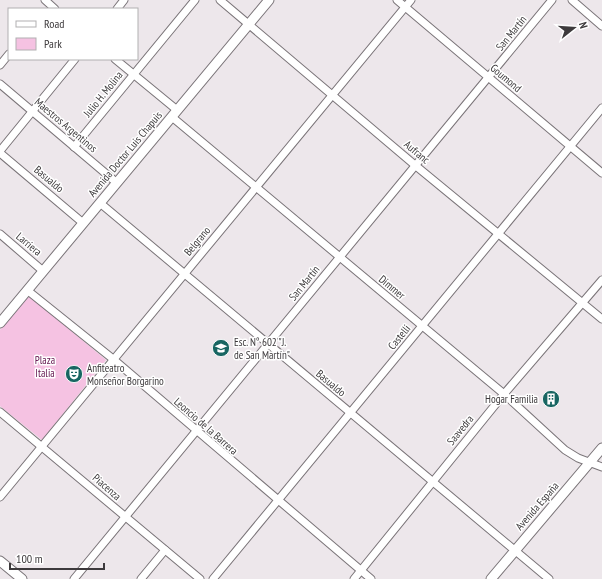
<svg xmlns="http://www.w3.org/2000/svg" width="602" height="579" viewBox="0 0 602 579" font-family="'PT Sans Narrow',sans-serif">
  <rect width="100%" height="100%" fill="#ede7eb"/>
  <path fill="#f5c2e2" d="M29,296L106,360L42,440L0,406V330Z"/>
  <g fill="none" stroke-linecap="round" stroke-linejoin="round">
    <defs>
      <g id="street">
        <path d="M45,0L55,9"/>
        <path d="M220,0L416,166L602,319"/>
        <path d="M397,0L602,173"/>
        <path d="M572,0L602,26"/>
        <path d="M117,9L124,0"/>
        <path d="M115,59L177,110"/>
        <path d="M0,65L9,54"/>
        <path d="M0,84L117,183"/>
        <path d="M172,117L504,394L565,450L578,458L602,467"/>
        <path d="M74,147L195,0"/>
        <path d="M0,151L75,59"/>
        <path d="M0,153L83,223"/>
        <path d="M100,203L549,579"/>
        <path d="M0,234L43,271"/>
        <path d="M27,290L113,359L371,579"/>
        <path d="M0,412L200,579"/>
        <path d="M0,497L411,0"/>
        <path d="M74,579L552,0"/>
        <path d="M141,579L165,550"/>
        <path d="M213,579L602,108"/>
        <path d="M354,579L504,394L602,280"/>
      </g>
      <g id="secondary">
        <path d="M0,323L269,0"/>
        <path d="M0,561L22,579"/>
        <path d="M491,579L602,448"/>
      </g>
    </defs>
    <use href="#street" stroke="#7a7478" stroke-width="9"/>
    <use href="#secondary" stroke="#7a7478" stroke-width="11"/>
    <use href="#street" stroke="#fff" stroke-width="7"/>
    <use href="#secondary" stroke="#fff" stroke-width="9"/>
  </g>
  <defs>
    <symbol id="school-disc" viewBox="-11 -11 22 22"><circle r="9.5" fill="#186662" stroke="#fff"/><path d="M0-5L7-2L0 1L-7-2ZM-4 1L0 2.5L4 1V4Q0 6-4 4Z" fill="#fff"/></symbol>
    <symbol id="theatre-disc" viewBox="-11 -11 22 22"><circle r="9.5" fill="#186662" stroke="#fff"/><path d="M-5-5.5Q0-4 5-5.5V0Q5 5 0 6Q-5 5-5 0ZM-3.3-2.5H-1v1.5H-3.3ZM1-2.5H3.3v1.5H1ZM-2.8 1Q0 5.5 2.8 1Z" fill="#fff"/></symbol>
    <symbol id="building-disc" viewBox="-11 -11 22 22"><circle r="9.5" fill="#186662" stroke="#fff"/><path d="M-4-6H4V6H1V3H-1V6H-4ZM-2.5-4.3h1.7v1.8h-1.7ZM.8-4.3h1.7v1.8H.8ZM-2.5-1h1.7V.8h-1.7ZM.8-1h1.7V.8H.8Z" fill="#fff"/></symbol>
  </defs>
  <g fill-rule="evenodd">
    <use href="#school-disc" x="211" y="338" width="20" height="20"/>
    <use href="#theatre-disc" x="64" y="364" width="20" height="20"/>
    <use href="#building-disc" x="541" y="389" width="20" height="20"/>
  </g>
  <g text-anchor="middle" dominant-baseline="central" stroke-width="3" stroke-linejoin="round" paint-order="stroke">
    <g font-size="11" fill="#3d3a3c" stroke="#fff">
      <text transform="translate(511 33) rotate(-51)">San Martín</text>
      <text transform="translate(506 78) rotate(40)">Goumond</text>
      <text transform="translate(103 94) rotate(-51)">Julio H. Molina</text>
      <text transform="translate(66 125) rotate(40)">Maestros Argentinos</text>
      <text transform="translate(417 152) rotate(40)">Aufranc</text>
      <text transform="translate(125 154) rotate(-50)">Avenida Doctor Luis Chapuis</text>
      <text transform="translate(49 179) rotate(40)">Basualdo</text>
      <text transform="translate(197 241) rotate(-50)">Belgrano</text>
      <text transform="translate(29 244) rotate(40)">Larriera</text>
      <text transform="translate(304 283) rotate(-51)">San Martín</text>
      <text transform="translate(392 287) rotate(40)">Dimmer</text>
      <text transform="translate(399 337) rotate(-51)">Castelli</text>
      <text transform="translate(331 383) rotate(40)">Basualdo</text>
      <text transform="translate(206 426) rotate(41)">Leoncio de la Barrera</text>
      <text transform="translate(460 430) rotate(-51)">Saavedra</text>
      <text transform="translate(107 487) rotate(41)">Piacenza</text>
      <text transform="translate(537 506) rotate(-49)">Avenida España</text>
    </g>
    <g font-size="11" fill="#3d3a3c" stroke="#fff" text-anchor="start">
      <text x="234" y="342">Esc. N° 602 "J.<tspan x="234" dy="13">de San Martín"</tspan></text>
      <text x="87" y="368">Anfiteatro<tspan x="87" dy="13">Monseñor Borgarino</tspan></text>
      <text x="538" y="399" text-anchor="end">Hogar Familia</text>
    </g>
    <g font-size="11" fill="#641750" stroke="#fff">
      <text x="45" y="360">Plaza<tspan x="45" dy="13">Italia</tspan></text>
    </g>
  </g>
  <rect x="8" y="8" width="130" height="52" fill="#ffffff" stroke="#b1b0b1"/>
  <rect x="16" y="21" width="20" height="6" fill="#ffffff" stroke="#b1b0b1"/>
  <text x="44" y="28" font-size="12" fill="#3d3a3c">Road</text>
  <rect x="16" y="38" width="20" height="12" fill="#f5c2e2" stroke="#b1b0b1"/>
  <text x="44" y="48" font-size="12" fill="#3d3a3c">Park</text>
  <g transform="translate(574 28) rotate(73)" stroke="#ffffff" stroke-width="3" paint-order="stroke">
  <path d="M0-3L7 15L0 10L-7 15Z" fill="#3d3a3c"/>
  <text y="-6" font-size="11" font-weight="bold" text-anchor="middle" fill="#3d3a3c">N</text>
  </g>
  <path d="M10 563v6h94v-6" fill="none" stroke="#3d3a3c" stroke-width="2"/>
  <text x="16" y="563" font-size="12" fill="#3d3a3c" stroke="#ffffff" stroke-width="3" paint-order="stroke">100 m</text>
</svg>
